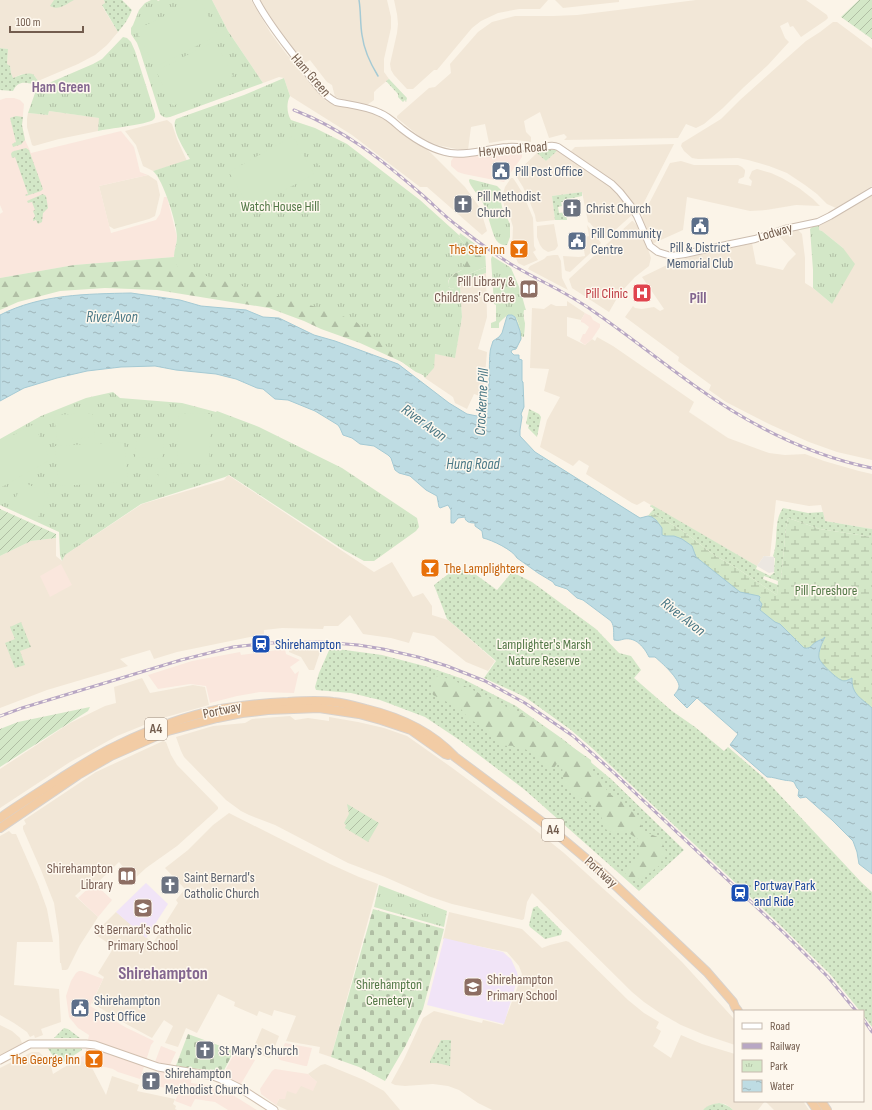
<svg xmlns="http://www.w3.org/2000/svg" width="872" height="1110" viewBox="0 0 872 1110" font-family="'Sofia Sans Condensed',sans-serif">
  <defs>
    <pattern id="grass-dots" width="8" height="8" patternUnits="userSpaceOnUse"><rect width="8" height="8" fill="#d3e7c7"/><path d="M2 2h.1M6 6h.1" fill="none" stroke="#b0bea4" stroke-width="1.8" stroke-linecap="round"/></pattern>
    <pattern id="forest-firs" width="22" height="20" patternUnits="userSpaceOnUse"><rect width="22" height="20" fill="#d3e7c7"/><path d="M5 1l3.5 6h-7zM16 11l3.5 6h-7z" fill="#b0bea4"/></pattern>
    <pattern id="wetland-marsh" width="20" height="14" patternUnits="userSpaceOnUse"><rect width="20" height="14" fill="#d3e7c7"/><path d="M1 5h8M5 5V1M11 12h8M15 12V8" fill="none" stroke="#b0bea4"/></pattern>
    <pattern id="cemetery-stones" width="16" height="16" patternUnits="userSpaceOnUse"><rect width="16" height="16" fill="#d3e7c7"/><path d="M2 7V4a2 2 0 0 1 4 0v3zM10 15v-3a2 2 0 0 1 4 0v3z" fill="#b0bea4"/></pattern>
    <pattern id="park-tufts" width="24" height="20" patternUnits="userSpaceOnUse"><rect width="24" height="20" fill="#d3e7c7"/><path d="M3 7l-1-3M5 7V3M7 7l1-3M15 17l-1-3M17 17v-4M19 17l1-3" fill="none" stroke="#b0bea4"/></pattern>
    <pattern id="garden-furrows" width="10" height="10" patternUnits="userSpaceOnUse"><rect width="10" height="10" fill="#d3e7c7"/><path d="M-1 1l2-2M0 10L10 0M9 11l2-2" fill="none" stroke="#b0bea4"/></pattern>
    <pattern id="water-ripples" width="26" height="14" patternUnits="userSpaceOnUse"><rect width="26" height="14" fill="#bedce3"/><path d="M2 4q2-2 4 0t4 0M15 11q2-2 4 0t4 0" fill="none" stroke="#9fb6ba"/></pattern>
  </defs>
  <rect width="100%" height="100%" fill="#fbf4e8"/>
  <g fill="#f2e7d7">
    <path d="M0,0H104L105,3L102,6L118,32L107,45L95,55L78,64L38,81L34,75L22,74L13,78L11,73L10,66L7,64L8,49L0,48Z"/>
    <path d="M212,0H251L270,32L281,47L288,56L294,60L326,101L334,105L344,107L370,111L386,119L405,136L423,146L431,153L465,187L480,208L487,231L482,235L427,187H420L352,135L290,96L284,78L279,77L263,83L228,31Z"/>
    <path d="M260,0H387L391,17V28L384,59V72L389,79L377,89L374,92V100L367,105H363L335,97L332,85L327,82L310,60L305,63L292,49L273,23Z"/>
    <path d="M394,0H619V2L563,8L555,0H548L540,9H519L498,13L481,21L472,28L437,70H434L413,89H407L394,75L391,70L390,64L397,33L398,24L397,14Z"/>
    <path d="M696,0H806L827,15L828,18L826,20L801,37L793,26L790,27L788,22L780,26L785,38L789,42L768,65L744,87L723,108L704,124L696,128L686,124L678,138L564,140L567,137L564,134L549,138L540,112L524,121L526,132L531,137V142L516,140H507L489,143L485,124L471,127L468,150H461L437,145L420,137L397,118V116L429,88L435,87L451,73L450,64L478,32L492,22L515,16H553L577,15L618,10Z"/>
    <path d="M833,22H837L872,48V186L836,208L827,204L817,194L805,185L787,173L769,166L748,160L738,158L698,159L692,158L684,151L681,146L682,143L721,119L740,100L806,41L820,32Z"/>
    <path d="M49,111L100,118L98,131L59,139L34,146L32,145L27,127V119L28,113L48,115Z"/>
    <path d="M167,120L172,124L177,139L187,161L153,171L143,166L136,145L125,131Z"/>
    <path d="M674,144L640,210L638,212L620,188L610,179L570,152L575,147Z"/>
    <path d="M558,150L613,188L633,214L604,240L590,223L588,222L582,192L552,196L555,220L537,222L536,221L535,215L529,200L523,187L515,174L537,153L546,161Z"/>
    <path d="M681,161L694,165H738L742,167L745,170V172L744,177L739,179L738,183L751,186L752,181L749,178L752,171L757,169L771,173L782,178L799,188L813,199L820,206L796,205L766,210L750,211L687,197L683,230L652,244L641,219L670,163Z"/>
    <path d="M148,175L157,181L160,195L155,216L149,219L114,229L109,226L99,186Z"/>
    <path d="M511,178H513L517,184L523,194L533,218L534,246L536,250L533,252L538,260L524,266L518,263L512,249L513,227L511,220L505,209L502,197L505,187Z"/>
    <path d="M872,194V460L837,452L809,442L769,424L726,402L709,390L711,385L678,361L679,357L625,317L633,306L635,308L642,309L654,307L660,311L664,309L642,277L671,263L686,258L752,243L756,264L783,270L788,262L796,254L778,235L796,229L798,230L802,234L805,258V283L813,288L832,304L843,248L822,231L819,230V226Z"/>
    <path d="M632,221H633L639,228L647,246L651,258L649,266L635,277L620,293L609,312L572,288L569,279Z"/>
    <path d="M554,224L558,246L555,250L548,252L543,249L540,245L537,237V226Z"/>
    <path d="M587,225L601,243L570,272L566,271L565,270L563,256L579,257L585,256L582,238L589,236Z"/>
    <path d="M554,255H558L561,261L562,278L568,290L528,269L530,266L544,259L547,256Z"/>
    <path d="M486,273L487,317L478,349L487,352L483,397L474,394L467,409L455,403L453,397L425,378L434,368V354L455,357L462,317L460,285L468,279Z"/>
    <path d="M567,301L585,313L581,320L567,317V336L585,345L592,339L595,341L597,337L613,346L694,402L689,412L728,438L769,453L785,455L805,454L824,461L859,471L872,474V529L825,521L821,505L809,506L776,500L770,556H764L757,566L644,501L637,505L632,503L586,474L589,466L579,460L573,466L540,447L547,420L560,397L544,391L549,369L530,368L532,308L544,309L551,304L556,306H567Z"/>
    <path d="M228,475L374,572L392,562L413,597L423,593L432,606V615L448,620L495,661L488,671L466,662L434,636L413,632L409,643L391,638L363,634L350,615L338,626H324L323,629L282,628L264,630V634L177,652L154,659L150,650L120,659L128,666L47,690L0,708V556L31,541L56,538V556L62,561L65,555L142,504L224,480Z"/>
    <path d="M289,646H322L314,670H309L301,657L289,652Z"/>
    <path d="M142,678L150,693L193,685L205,687L209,705L159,719L117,736L70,762L0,808V769L70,723L105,706L116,703L114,687Z"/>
    <path d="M290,716L295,720L308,718L329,721V717L358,722L384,728L407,736L451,767L528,824L564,853L650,931L682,962L735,1020V1045L705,1035L681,1025L660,1013L644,1002L632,992L532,893L527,902L524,919L522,920L452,904L428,896L385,877L348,863L275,825L249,815L241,811L226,800L184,757L181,751L176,737L213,726L245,723L252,719Z"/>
    <path d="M163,741L166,742L171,755L177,765L218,807V809L177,846L146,868L134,879L119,862L97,883L92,880L75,896L98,917L80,945L68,969L66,970H62L61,963H60L59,936L54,903L41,870L23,829V826L26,824L24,820L96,772Z"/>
    <path d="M229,813L330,864L359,877L378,884L331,1057L319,1053L320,1047L286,1041L296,1016L274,1010L272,1016L259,1011L257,1016L234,1006L235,1002L218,994L197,1033L186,1028L178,1047L165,1043L173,1026L164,1020L152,1038L128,1025L92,1003L104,977L98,973L114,947L96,935L101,927L116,912L153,943L178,903L176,900L185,889L165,868L188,850L213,825Z"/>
    <path d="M9,831L12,834H16L38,884L47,909L53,942H17L14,985L59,989L61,1022L41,1029L43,1035L35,1038L34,1035L30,1037L27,1032L14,1023L0,1015V836Z"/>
    <path d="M449,912L522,929L542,948L550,945L566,941L569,942L628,1000L644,1013L659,1022L656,1028L661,1031L657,1040L653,1046L671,1058L681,1035L702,1044L735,1054V1101H803L809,1110H774L765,1101L758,1110H733L730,1107L725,1104L719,1103L705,1108L703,1110H492L478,1103L459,1090L448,1086L433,1084L405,1086L395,1085L391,1083L404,1059L423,1018L434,1011L482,1023L483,1020L503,1025L519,983L522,974L519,966L507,952L443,939Z"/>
    <path d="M0,1025L12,1031L20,1038L22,1043L0,1056Z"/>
    <path d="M262,1028L279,1036L271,1057L269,1058L252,1051Z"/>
    <path d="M32,1052H39L44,1057L51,1066L53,1074L76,1060L89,1062L106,1095L112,1076L139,1085L137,1091L175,1099L173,1104L176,1106L175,1109L177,1110H0V1068Z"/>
    <path d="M325,1064L364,1080L384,1091L400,1110H287L276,1105L279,1099L287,1091L301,1086L317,1082L308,1074L321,1065Z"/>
  </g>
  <g fill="#fae7dd">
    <path d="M6,98H14L20,100L24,104L22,125L25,140L31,153L121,131L134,147L140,172L148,175L99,186L111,233L156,220L160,214L164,197H167L177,237L174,257L74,265L0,278V214L3,212L0,205V100Z"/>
    <path d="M512,152L522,153V157L504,182L464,174L458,172L451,166V161L454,157L460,156H488Z"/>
    <path d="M585,313L591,316L593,320L600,324V327L592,339L585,345L580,341L583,334H585L589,327L584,323L581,322V320Z"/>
    <path d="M61,564L72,585L50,597L40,576Z"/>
    <path d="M285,649L286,654L300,660L290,667L295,674L299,671L294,693L260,692L237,696L210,703L206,686L190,684L158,689L148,675L192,661L240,652L241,655Z"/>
    <path d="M94,883L112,900L98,917L78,898Z"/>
    <path d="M79,971H82L103,979L90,1006L125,1027L154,1041L151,1045L140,1079L118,1072L113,1069L80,1061L81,1057L85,1055L89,1035L78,1028L69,1017L66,996L71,981L76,973Z"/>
    <path d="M285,1043L312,1048L307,1066H305L280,1060L278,1058Z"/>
    <path d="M161,1046L176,1052L169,1067L155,1062Z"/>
    <path d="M235,1052L255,1060L241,1084L223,1075Z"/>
    <path d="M275,1069L308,1074L317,1082L313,1091L301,1086L296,1094L287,1091L285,1099H279L276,1105L261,1094L260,1089L272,1071Z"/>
    <path d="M159,1070L192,1075L191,1083L220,1087L257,1110H228L215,1102L195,1099L191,1107L175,1101L179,1092L178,1090L155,1086Z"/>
  </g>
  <path fill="#ece7e1" d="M764,556L774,557V572L769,573L757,566Z"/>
  <g fill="#f1e4f7">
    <path d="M146,883L168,904L146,938L116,912Z"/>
    <path d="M444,938L503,952L511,959L517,972L518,977L504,1024L427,1005Z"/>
  </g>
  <g fill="url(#grass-dots)">
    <path d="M54,0H74C66,4 59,11 50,6Z"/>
    <path d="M104,0H122L132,10C129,18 124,25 118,32L102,5L105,3Z"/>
    <path d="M0,48L8,49L7,64L10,66L11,73L13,78C18,76 28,71 34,75C34,76 38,80 38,81L34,84C23,82 18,81 13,91L0,90Z"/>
    <path d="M389,79L407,98L406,102L405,100L403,102L398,97V94L386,81Z"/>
    <path d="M16,116L23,117L22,125L25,140L22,143V144L13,147L12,144L16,142L10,118Z"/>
    <path d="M26,148L29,150L30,153L43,189L41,191L26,196L25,195L28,194L15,157L12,158L11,154L12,152L14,151Z"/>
    <path d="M550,149L558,150L546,161L537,153Z"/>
    <path d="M582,192V196L563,200V202H561L562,206L558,207L559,213L566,212L567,220H555L552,196Z"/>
    <path d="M43,194L46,196L48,208L43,213L42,222L38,224L36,220L33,221V219L35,216L33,211L35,210L32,202L28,203L27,201Z"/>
    <path d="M529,409L539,414L541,417L537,437L528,428L529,425L526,424Z"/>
    <path d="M652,505L757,566L756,569L770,576L775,572H774L775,558L773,556C779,541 773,522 783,508L808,513L823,512L825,521L872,529V537L820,529L788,518L786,527L781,579L778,581L764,576L763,579L778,585L777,595L735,567L714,555L683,531L651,512L654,509L650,506Z"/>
    <path d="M455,566L471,575L475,574L497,590L512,572L532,582L596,629L619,653L631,656L641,670L634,678L672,711L695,727L724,751L728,747L763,777L862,883L872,892V1027L863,1015V1011H860L830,974L777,922L592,748L571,730L525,697L484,678L496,661L447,619L434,585L447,575Z"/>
    <path d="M21,622L31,647L20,651L25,665L15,668L5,643L15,639L10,627Z"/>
    <path d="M330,648L382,655L428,667L463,679L516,706L564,740L611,779L684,850L639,891L525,790L458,739L425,717L380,700L351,693L316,690L315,687L319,673Z"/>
    <path d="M537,906L562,931L561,935L545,939L530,927L529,925L533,908Z"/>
    <path d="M64,1028L68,1029L80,1038H54Z"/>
    <path d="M441,1040H451L450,1066L437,1063H430V1061Z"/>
    <path d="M47,1047H81L82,1050L59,1065Z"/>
    <path d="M719,1103C725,1104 729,1106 733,1110H703C707,1105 714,1104 719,1103Z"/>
  </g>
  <g fill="url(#forest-firs)">
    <path d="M261,225L416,372L402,362L360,343L321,329L304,321L269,308L157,290L105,288L60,291L18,302L0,310V278L74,265L174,257L195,254Z"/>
    <path d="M460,233L485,251L486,267L461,277L456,282L454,288L452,289L448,287C448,276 453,274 462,270L466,246L459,237Z"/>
    <path d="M438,676L453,680L538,723L591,760L592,772L610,794L624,803L639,819L643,831L660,838L666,851L659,866L642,878L631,881L624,876L628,868L639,856L638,839L627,832H612L605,829L601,816L590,804L576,795L564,784L562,767L558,762L554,768H545C529,750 525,744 500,746L493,735L480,725L469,719L461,709L433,695L431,689L433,679Z"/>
  </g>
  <path fill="url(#wetland-marsh)" d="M512,315C518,319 523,332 521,340C519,343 517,346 516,349L512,350L511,352L514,355H519V359L522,360V381L523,382L524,407L521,414L522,417L519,434L521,438L535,452L632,513L640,518L648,516L651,512L683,531L714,555L735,567L777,595L778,581L781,579L786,527L788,518L820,529L872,537V757L576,511L496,408Z"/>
  <g fill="url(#cemetery-stones)">
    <path d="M373,909L444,929L423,1009L406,1045L385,1081L359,1067L331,1057Z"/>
    <path d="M188,1034L234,1051L222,1074L204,1069L175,1068Z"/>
  </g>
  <g fill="url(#park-tufts)">
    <path d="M151,0H157L158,1L160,0H212L228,31L263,83L170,117C165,118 163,117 160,114L140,51L137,43L131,34V28L133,25L139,10L145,3Z"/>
    <path d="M123,37L127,38L131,42L135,51L155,114C155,117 156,117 153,120C148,124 107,129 98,131L99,118L49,111L48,115L28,113L35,93L42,86L93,64L102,59Z"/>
    <path d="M284,78L290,96C286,103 287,114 291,120L315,128L347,144L420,200L460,236L459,237C461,240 464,243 466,246C470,253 465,263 462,270C454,273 445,278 449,288L453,289L456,282L461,277L486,267V273L468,279L460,285L462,317L455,358L435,354L434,368L425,378L423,375L416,372L402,362L386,346L355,321L327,310L178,268C177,264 174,260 174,256C174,250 177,244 177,237C177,224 163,179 153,171L190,159C185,151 170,128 176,119L244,95Z"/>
    <path d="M470,179L497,186L501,190L500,197L502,207L510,224V237L507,245C501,246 497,242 495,238C490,226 488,213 482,201C479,196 469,185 469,180Z"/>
    <path d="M816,225L819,226V230L822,231L843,248L855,264L832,304L813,288V270L810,229L812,227Z"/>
    <path d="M492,256L511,268L520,289L525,307L526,310H524C523,315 524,319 525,323C525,328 524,333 524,337L521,336C521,330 518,314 510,315C506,315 502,320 499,323V328H491V323L496,321V305L494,304L491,259Z"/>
    <path d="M113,392L120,398L182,403L216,412L217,411L259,427L342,468L417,518L419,527L416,531L374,561H364L344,550L229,475L225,477L141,504L65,555L62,561L60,555L59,532L0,505V439L41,416L86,398Z"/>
    <path d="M379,885L447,911L444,927L374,907Z"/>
  </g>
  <g fill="url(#garden-furrows)">
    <path d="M859,0H872V39L841,17Z"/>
    <path d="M0,509L56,534V538L31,541L0,556Z"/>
    <path d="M90,707L88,711L0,767V729L18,722Z"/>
    <path d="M347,804L379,823L368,842L345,828L346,825L344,823L349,814Z"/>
  </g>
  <g fill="#d3e7c7">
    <path d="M197,0H200L218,35L155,67L136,30Z"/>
    <path d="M215,41L233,76L173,106L156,71Z"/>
    <path d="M293,136L314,174L250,209L229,172Z"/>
    <path d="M317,149L332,164L325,171L310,156Z"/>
    <path d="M92,413L95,437L57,440L54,415Z"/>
    <path d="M179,413L211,414L209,465L177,463Z"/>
    <path d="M34,424L50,460L0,488V442Z"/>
    <path d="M137,437L164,439L162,459L135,457Z"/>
    <path d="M124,442L128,482L59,486L55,446Z"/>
    <path d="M148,467L156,468L155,485L147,484Z"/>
    <path d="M159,468L167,469L165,486H157Z"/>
    <path d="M23,482L49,494L37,520L11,508Z"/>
  </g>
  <path fill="url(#water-ripples)" stroke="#a5cad4" d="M131,293L180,300L201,306L246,310L263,317L279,318L314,335L335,341L398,364L449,403L467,414L477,416C493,403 488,372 490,353C490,349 492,345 493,341L499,337L502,333L507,316L508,315H512L515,317L520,331L521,339L516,349L512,350L511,352L514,355H519V359L522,360V381L523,382L524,407L521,414L522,417L520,430V436L535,452L632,513L640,518L648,516L652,517L656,520L662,528V535L665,536H674L682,539L692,546L696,557L740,592L759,596L760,597L759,600L762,604L760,610L775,622L780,624L804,648C811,649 811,645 816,642C819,640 822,640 825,637C822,643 818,651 819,658C820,663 836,678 841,680C845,682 848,680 852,678C851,694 861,698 872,708V874L859,864L857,852L853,841L832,820L806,797L800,798L798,796L799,790L797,788L794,782C790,780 787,781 784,780C777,779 774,777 767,777L730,745L738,734L697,698L687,708L674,695C676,693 678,690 679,687C680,679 661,662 655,657H649C644,647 636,637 624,639C620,640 619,641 614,640C613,633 615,627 611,621L583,600L577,598L567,589L555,585L553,582L538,573L517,558C513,550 492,540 483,538L482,531L475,526V523C470,523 465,522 465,517L458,518L454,523H451V510L448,505L440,508L439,507L437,496L426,490L410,476L399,473L395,470L391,458L388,455L374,446L360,444L352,438L343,435L340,428L338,425L315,411L288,400L275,399L263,389L257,388L236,379L216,374L176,370L155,366L121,367L87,371L57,378L24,388L0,401V315C41,294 87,294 131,293Z"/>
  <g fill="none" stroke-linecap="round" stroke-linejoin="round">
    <path stroke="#a5cad4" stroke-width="1.5" d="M359,0C361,12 360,23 362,35C364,50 370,63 378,76"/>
    <defs>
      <path id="tertiary" d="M256,0C269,25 285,43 302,66C312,79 321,94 336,102C350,105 366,106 380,113C388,116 395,123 402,129C416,140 432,150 450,153C469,156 489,148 508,147C518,146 529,149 538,148C546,148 550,143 558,147L612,184L620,192L631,206L637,216L650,246L658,252L671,256L685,254L726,245L755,239L785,229L818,222L830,216L872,191"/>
      <path id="secondary" d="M0,1060L30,1044H86L95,1045L158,1067L213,1076L221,1079L243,1090L274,1110"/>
      <g id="trunk">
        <path d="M0,818C20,804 41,791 61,778C80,766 98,754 118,745C151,729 186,716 221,709C243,705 265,703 288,702C303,701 318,700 333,702C344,703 355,706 366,709C399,717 431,731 455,757L545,824L595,866L707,972L733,1002L735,1007L738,1011"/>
        <path d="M0,828L78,775L111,756L168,731L217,718L242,713L268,710L319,708L359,714L381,720L411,730L445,754L448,755"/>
        <path d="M811,1101L817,1110"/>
        <path d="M821,1101L827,1110"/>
      </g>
    </defs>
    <use href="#tertiary" stroke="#ccbdaf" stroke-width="8"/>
    <use href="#secondary" stroke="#d0bfaf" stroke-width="9"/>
    <use href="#trunk" stroke="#d8d2cd" stroke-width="10"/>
    <use href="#tertiary" stroke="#fff" stroke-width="6"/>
    <use href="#secondary" stroke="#fff" stroke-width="7"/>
    <use href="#trunk" stroke="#f2cca5" stroke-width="8"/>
    <defs>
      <g id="rail">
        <path d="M294,110C343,129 381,159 420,193C433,204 445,217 459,227C475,240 492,252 509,263C537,280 567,292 593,311C628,335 661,362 695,386C748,424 808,455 872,468"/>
        <path d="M0,716L22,708L181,660L233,647L270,643L321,642L358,645L383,649L418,657L447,666L485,681L525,703L573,736L613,772L784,933L828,977L856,1011"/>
        <path d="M863,1019L872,1032"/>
      </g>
    </defs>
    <use href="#rail" stroke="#b8a7c4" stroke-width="3"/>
    <use href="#rail" stroke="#fef8ee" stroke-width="1.5" stroke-dasharray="4.5" stroke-linecap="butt"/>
  </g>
  <defs>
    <symbol id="civic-square" viewBox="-11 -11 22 22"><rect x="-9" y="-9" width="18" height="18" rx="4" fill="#5c6f8a" stroke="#fef8ee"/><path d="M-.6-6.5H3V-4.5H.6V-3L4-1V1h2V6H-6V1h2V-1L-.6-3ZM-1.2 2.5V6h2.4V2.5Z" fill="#fff"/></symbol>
    <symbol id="church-square" viewBox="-11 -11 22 22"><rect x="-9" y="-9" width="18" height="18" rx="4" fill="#6b7280" stroke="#fef8ee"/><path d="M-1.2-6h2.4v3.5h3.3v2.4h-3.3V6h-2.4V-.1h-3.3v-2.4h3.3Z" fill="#fff"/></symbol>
    <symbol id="bar-square" viewBox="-11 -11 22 22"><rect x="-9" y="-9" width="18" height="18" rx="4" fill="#e8710a" stroke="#fef8ee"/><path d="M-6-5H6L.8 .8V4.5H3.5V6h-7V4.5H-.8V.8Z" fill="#fff"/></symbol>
    <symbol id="library-square" viewBox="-11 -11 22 22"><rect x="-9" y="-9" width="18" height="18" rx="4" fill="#8d6e63" stroke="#fef8ee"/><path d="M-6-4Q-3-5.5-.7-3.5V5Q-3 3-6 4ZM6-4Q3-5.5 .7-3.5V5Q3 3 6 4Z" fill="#fff"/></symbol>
    <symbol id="hospital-square" viewBox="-11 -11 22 22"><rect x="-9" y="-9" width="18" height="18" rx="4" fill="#e0444e" stroke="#fef8ee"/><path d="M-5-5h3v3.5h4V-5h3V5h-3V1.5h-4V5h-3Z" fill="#fff"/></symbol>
    <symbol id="station-square" viewBox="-11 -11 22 22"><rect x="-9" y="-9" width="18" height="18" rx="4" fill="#1a4fb4" stroke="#fef8ee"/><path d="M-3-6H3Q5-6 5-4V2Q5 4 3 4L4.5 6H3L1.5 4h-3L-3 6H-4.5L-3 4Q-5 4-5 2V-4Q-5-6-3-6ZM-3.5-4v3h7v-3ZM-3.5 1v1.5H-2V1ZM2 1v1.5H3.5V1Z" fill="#fff"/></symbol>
    <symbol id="school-square" viewBox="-11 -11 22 22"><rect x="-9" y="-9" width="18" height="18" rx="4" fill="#8d6e63" stroke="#fef8ee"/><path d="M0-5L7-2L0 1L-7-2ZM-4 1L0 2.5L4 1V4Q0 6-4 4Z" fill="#fff"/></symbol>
  </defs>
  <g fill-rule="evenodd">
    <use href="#civic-square" x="490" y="160" width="22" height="22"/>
    <use href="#church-square" x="452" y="193" width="22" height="22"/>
    <use href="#church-square" x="561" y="197" width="22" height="22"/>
    <use href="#civic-square" x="689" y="215" width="22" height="22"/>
    <use href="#civic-square" x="566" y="230" width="22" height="22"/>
    <use href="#bar-square" x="508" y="238" width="22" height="22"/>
    <use href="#library-square" x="518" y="278" width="22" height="22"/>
    <use href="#hospital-square" x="631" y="282" width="22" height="22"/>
    <use href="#bar-square" x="419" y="557" width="22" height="22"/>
    <use href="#station-square" x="250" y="633" width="22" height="22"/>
    <use href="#library-square" x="116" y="865" width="22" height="22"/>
    <use href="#church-square" x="159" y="874" width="22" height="22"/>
    <use href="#station-square" x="729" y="882" width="22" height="22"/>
    <use href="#school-square" x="132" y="897" width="22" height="22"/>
    <use href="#school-square" x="462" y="976" width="22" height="22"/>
    <use href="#civic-square" x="69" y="997" width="22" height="22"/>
    <use href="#church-square" x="194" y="1039" width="22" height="22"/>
    <use href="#bar-square" x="83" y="1048" width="22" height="22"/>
    <use href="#church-square" x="140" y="1070" width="22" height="22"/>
  </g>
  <g text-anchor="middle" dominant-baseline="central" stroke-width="3" stroke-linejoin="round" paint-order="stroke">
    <g fill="#fef8ee" stroke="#9d8c7e" stroke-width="1">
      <rect x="145" y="718" width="22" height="22" rx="3"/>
      <rect x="542" y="819" width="22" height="22" rx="3"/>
    </g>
    <g font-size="13" font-weight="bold" fill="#735d4e">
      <text x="156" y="729">A4</text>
      <text x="553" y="830">A4</text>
    </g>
    <g font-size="14" fill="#735d4e" stroke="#fef8ee">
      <text transform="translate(311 75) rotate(49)">Ham Green</text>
      <text transform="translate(513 149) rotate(-5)">Heywood Road</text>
      <text transform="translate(775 232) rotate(-16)">Lodway</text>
      <text transform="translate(222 710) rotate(-12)">Portway</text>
      <text transform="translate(601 872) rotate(42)">Portway</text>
    </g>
    <g font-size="14" fill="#4e5e75" stroke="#fef8ee" text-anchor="start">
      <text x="515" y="171">Pill Post Office</text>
      <text x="591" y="233">Pill Community<tspan x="591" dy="16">Centre</tspan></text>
      <text x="700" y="247" text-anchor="middle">Pill &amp; District<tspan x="700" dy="16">Memorial Club</tspan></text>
      <text x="94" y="1000">Shirehampton<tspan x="94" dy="16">Post Office</tspan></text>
    </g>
    <g font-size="14" fill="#5b616d" stroke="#fef8ee" text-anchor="start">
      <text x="477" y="196">Pill Methodist<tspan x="477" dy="16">Church</tspan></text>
      <text x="586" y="208">Christ Church</text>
      <text x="184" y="877">Saint Bernard's<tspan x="184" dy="16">Catholic Church</tspan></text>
      <text x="219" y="1050">St Mary's Church</text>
      <text x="165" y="1073">Shirehampton<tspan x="165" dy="16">Methodist Church</tspan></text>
    </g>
    <g font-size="14" fill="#537847" stroke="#fef8ee">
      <text x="280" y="206">Watch House Hill</text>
      <text x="826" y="590">Pill Foreshore</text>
      <text x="544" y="644">Lamplighter's Marsh<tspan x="544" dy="16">Nature Reserve</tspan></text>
      <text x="389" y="984">Shirehampton<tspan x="389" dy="16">Cemetery</tspan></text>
    </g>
    <g font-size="14" fill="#c56008" stroke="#fef8ee" text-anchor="end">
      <text x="505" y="249">The Star Inn</text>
      <text x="444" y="568" text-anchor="start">The Lamplighters</text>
      <text x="80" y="1059">The George Inn</text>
    </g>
    <g font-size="14" fill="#785e54" stroke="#fef8ee" text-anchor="end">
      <text x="515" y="281">Pill Library &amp;<tspan x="515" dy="16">Childrens' Centre</tspan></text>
      <text x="113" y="868">Shirehampton<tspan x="113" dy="16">Library</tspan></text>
      <text x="143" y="929" text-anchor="middle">St Bernard's Catholic<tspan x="143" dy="16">Primary School</tspan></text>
      <text x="487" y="979" text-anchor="start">Shirehampton<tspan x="487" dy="16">Primary School</tspan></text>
    </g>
    <g font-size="14" fill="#be3a42" stroke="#fef8ee" text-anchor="end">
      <text x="628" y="293">Pill Clinic</text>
    </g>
    <g font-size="14" fill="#164399" stroke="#fef8ee" text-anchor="start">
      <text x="275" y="644">Shirehampton</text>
      <text x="754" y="885">Portway Park<tspan x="754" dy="16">and Ride</tspan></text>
    </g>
    <g font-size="15" font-weight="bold" fill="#83668f" stroke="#fef8ee">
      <text x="61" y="87">Ham Green</text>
    </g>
    <g font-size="15" font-style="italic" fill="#497785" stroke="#fef8ee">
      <text x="112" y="317">River Avon</text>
      <text transform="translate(482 402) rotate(-87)">Crockerne Pill</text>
      <text transform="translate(424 423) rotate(36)">River Avon</text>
      <text x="473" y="464">Hung Road</text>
      <text transform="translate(683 617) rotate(38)">River Avon</text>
    </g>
    <g font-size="16" font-weight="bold" fill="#83668f" stroke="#fef8ee">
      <text x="698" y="298">Pill</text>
    </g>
    <g font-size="18" font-weight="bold" fill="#83668f" stroke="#fef8ee">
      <text x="163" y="973">Shirehampton</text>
    </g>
  </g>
  <rect x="734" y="1010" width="130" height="92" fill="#fef8ee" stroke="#c6baae"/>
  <rect x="742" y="1023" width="20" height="6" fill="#ffffff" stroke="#c6baae"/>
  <text x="770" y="1030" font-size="12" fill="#735d4e">Road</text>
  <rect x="742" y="1043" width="20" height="6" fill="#b8a7c4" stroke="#c6baae"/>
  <text x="770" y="1050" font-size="12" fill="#735d4e">Railway</text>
  <rect x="742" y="1060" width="20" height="12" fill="url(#park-tufts)" stroke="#c6baae"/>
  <text x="770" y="1070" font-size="12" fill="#735d4e">Park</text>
  <rect x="742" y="1080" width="20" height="12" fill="url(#water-ripples)" stroke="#c6baae"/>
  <text x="770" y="1090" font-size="12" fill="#735d4e">Water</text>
  <path d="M10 26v6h73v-6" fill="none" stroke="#735d4e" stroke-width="2"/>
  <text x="16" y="26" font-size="12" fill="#735d4e" stroke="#fef8ee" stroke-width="3" paint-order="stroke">100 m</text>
</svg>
